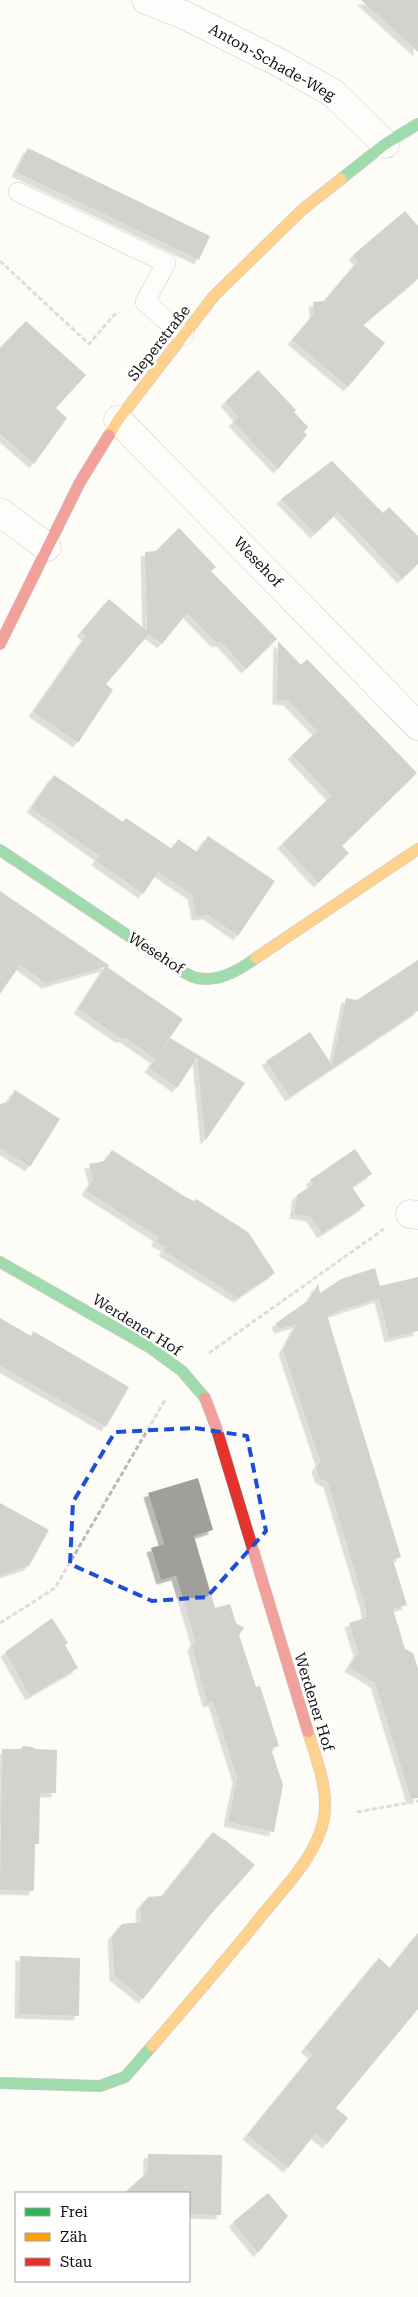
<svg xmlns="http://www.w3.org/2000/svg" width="418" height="2297" viewBox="0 0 418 2297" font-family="'Roboto Serif',serif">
  <defs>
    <filter id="shadow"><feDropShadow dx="-4.5" dy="4.5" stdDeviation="0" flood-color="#0004"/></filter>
  </defs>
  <rect width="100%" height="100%" fill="#fdfcf7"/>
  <g fill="#a19f9c" filter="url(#shadow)">
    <path d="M361,0H418V52Z"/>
    <path d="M28,148L210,236L199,260L16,172Z"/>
    <path d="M405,211L418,226V279L363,325L385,343L348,387L292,340L314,314L313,302L324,301L358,261L353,255Z"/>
    <path d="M26,321L86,375L56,408L67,418L34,464L0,434V348Z"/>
    <path d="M258,370L296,410L294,412L308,427L304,432L307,435L278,469L233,422L238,417L225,402Z"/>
    <path d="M332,461L383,513L389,507L418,536V564L402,579L338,512L315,534L281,499Z"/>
    <path d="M179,528L216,567L211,571L277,639L246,669L221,642L216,643L187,613L162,644L149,634L106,684L113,690L78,743L33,712L86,636L81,632L109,599L147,631L145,552L156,551Z"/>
    <path d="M278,641L301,665L307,659L417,773L342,846L349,853L318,883L282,844L331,796L292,755L317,731L288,701L277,700Z"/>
    <path d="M54,775L123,822L126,818L172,849L178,839L197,852L208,836L275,881L238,936L208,915L196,916L192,895L158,872L143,894L96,861L99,856L31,808Z"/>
    <path d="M0,891L110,966L107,967L183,1019L155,1059L125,1038H120L78,1009L105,967L46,984L20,965L0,994Z"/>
    <path d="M418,960V1011L290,1097L266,1061L310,1032L332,1065L346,998L357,1000Z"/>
    <path d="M170,1038L245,1083L205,1141L197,1058L177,1088L149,1068Z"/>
    <path d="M15,1090L60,1119L30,1167L0,1148V1104L8,1102Z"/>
    <path d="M355,1149L372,1174L352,1187L365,1206L322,1234L311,1217L294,1214L297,1195L313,1184L310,1180Z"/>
    <path d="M112,1150L184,1196L194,1201L196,1199L248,1232L275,1273L238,1298L163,1251L166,1247L156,1242L158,1237L86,1191L93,1180L89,1164L105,1161Z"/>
    <path d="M375,1268L380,1286L418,1277V1331L389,1338L379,1298L327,1315L401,1557L393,1560L407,1605L393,1609L405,1649L413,1653L418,1669V1798L411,1799L375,1683L349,1667L358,1652L349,1623L367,1617L364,1602L328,1483L320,1479L316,1468L320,1461L283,1350L297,1324L279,1329L276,1323L309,1300L318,1284L320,1293L341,1279Z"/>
    <path d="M0,1318L31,1336L33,1331L129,1387L106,1427L0,1366Z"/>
    <path d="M198,1478L213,1530L194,1536L215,1608L230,1604L236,1623L244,1628L239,1635L256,1687L260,1686L279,1746L271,1749L283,1785L274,1832L228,1822L237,1778L213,1702L207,1703L192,1646L195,1640L176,1576L161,1580L151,1548L164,1544L148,1493Z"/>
    <path d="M0,1503L49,1530L29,1566L0,1575Z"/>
    <path d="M52,1618L68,1643L65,1645L78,1668L30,1696L5,1652Z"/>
    <path d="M23,1746L32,1747L36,1749L57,1750L56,1793H40L39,1844H35L34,1891L0,1890L2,1749H20Z"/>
    <path d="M213,1832L224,1840V1839L255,1865L211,1914L143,1999L114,1976L112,1936L122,1924L141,1922L140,1907L148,1897L162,1896Z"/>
    <path d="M418,1933V2009L336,2108L348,2118L327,2144L315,2134L288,2168L247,2135L313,2054L305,2048L379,1958L390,1968Z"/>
    <path d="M20,1956L80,1958L79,2016L19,2014Z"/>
    <path d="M148,2154L222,2155L221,2215L189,2214V2193H124L148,2172Z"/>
    <path d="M268,2193L288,2216L258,2253L233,2222Z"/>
  </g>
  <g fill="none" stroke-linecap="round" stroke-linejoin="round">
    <defs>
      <path id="lane" d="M18,192L166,263L145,302L184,336"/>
      <g id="street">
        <path d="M146,0L184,15L278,62L333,93L385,144"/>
        <path d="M118,420L418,726"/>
        <path d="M0,512L47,547"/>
        <path d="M410,1214L418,1215"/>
      </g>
      <g id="fast">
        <path d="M341,179L385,144L418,124"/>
        <path d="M0,850L172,965C179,969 186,974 193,977C216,984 238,971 256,958"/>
        <path d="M0,1262L149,1347L182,1371L205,1398"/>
        <path d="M0,2083L100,2086L125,2077L152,2046"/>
      </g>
      <g id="slow">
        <path d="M109,435L118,420L214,296L303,209L341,179"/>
        <path d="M256,958L418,849"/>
        <path d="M152,2046C190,2002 227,1959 263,1914C286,1886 317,1855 324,1818C329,1790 316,1758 308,1732"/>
      </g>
      <g id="jam">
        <path d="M0,644L80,482L109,435"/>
        <path d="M205,1398L216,1427L308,1732"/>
      </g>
    </defs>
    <use href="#lane" stroke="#979795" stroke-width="20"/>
    <use href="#street" stroke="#979795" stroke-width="29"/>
    <use href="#fast" stroke="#8e8d8b" stroke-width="12"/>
    <use href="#slow" stroke="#8e8d8b" stroke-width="12"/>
    <use href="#jam" stroke="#8e8d8b" stroke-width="12"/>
    <g stroke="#b9b9b8" stroke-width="3" stroke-dasharray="5 2.5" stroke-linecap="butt">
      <path d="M0,261L89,344L115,314L119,312"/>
      <path d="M209,1353L384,1229"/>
      <path d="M0,1623L55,1588L165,1400"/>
      <path d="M357,1812L418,1801"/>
    </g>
    <use href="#lane" stroke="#fffffe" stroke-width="19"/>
    <use href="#street" stroke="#fffffe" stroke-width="28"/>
    <use href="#fast" stroke="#30b455" stroke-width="11"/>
    <use href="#slow" stroke="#ff9f0a" stroke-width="11"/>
    <use href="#jam" stroke="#e5322d" stroke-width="11"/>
  </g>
  <path d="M0 0H418V2297H0ZM195,1428L247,1436L266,1531L207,1597L152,1601L70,1564L73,1502L115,1432Z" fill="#fdfcf7" fill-opacity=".55" fill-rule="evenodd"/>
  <path fill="none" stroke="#1d4ed8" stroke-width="4" stroke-dasharray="10 6" stroke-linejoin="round" d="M195,1428L247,1436L266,1531L207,1597L152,1601L70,1564L73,1502L115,1432Z"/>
  <g text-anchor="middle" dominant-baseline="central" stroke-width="5" stroke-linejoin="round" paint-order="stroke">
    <g font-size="15" fill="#111" stroke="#fff">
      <text transform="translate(272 62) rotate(29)">Anton-Schade-Weg</text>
      <text transform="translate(159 343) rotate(-52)">Sleperstraße</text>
      <text transform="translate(258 562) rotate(46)">Wesehof</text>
      <text transform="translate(156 953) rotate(33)">Wesehof</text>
      <text transform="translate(137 1325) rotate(32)">Werdener Hof</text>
      <text transform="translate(314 1702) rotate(73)">Werdener Hof</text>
    </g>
  </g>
  <rect x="15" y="2192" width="175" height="90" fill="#ffffff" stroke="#a0a0a0"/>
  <rect x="25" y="2208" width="25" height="8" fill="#30b455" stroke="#a0a0a0"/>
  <text x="60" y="2217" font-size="15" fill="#111111">Frei</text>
  <rect x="25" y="2233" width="25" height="8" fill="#ff9f0a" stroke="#a0a0a0"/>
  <text x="60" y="2242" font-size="15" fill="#111111">Zäh</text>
  <rect x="25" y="2258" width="25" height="8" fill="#e5322d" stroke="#a0a0a0"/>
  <text x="60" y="2267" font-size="15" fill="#111111">Stau</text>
</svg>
